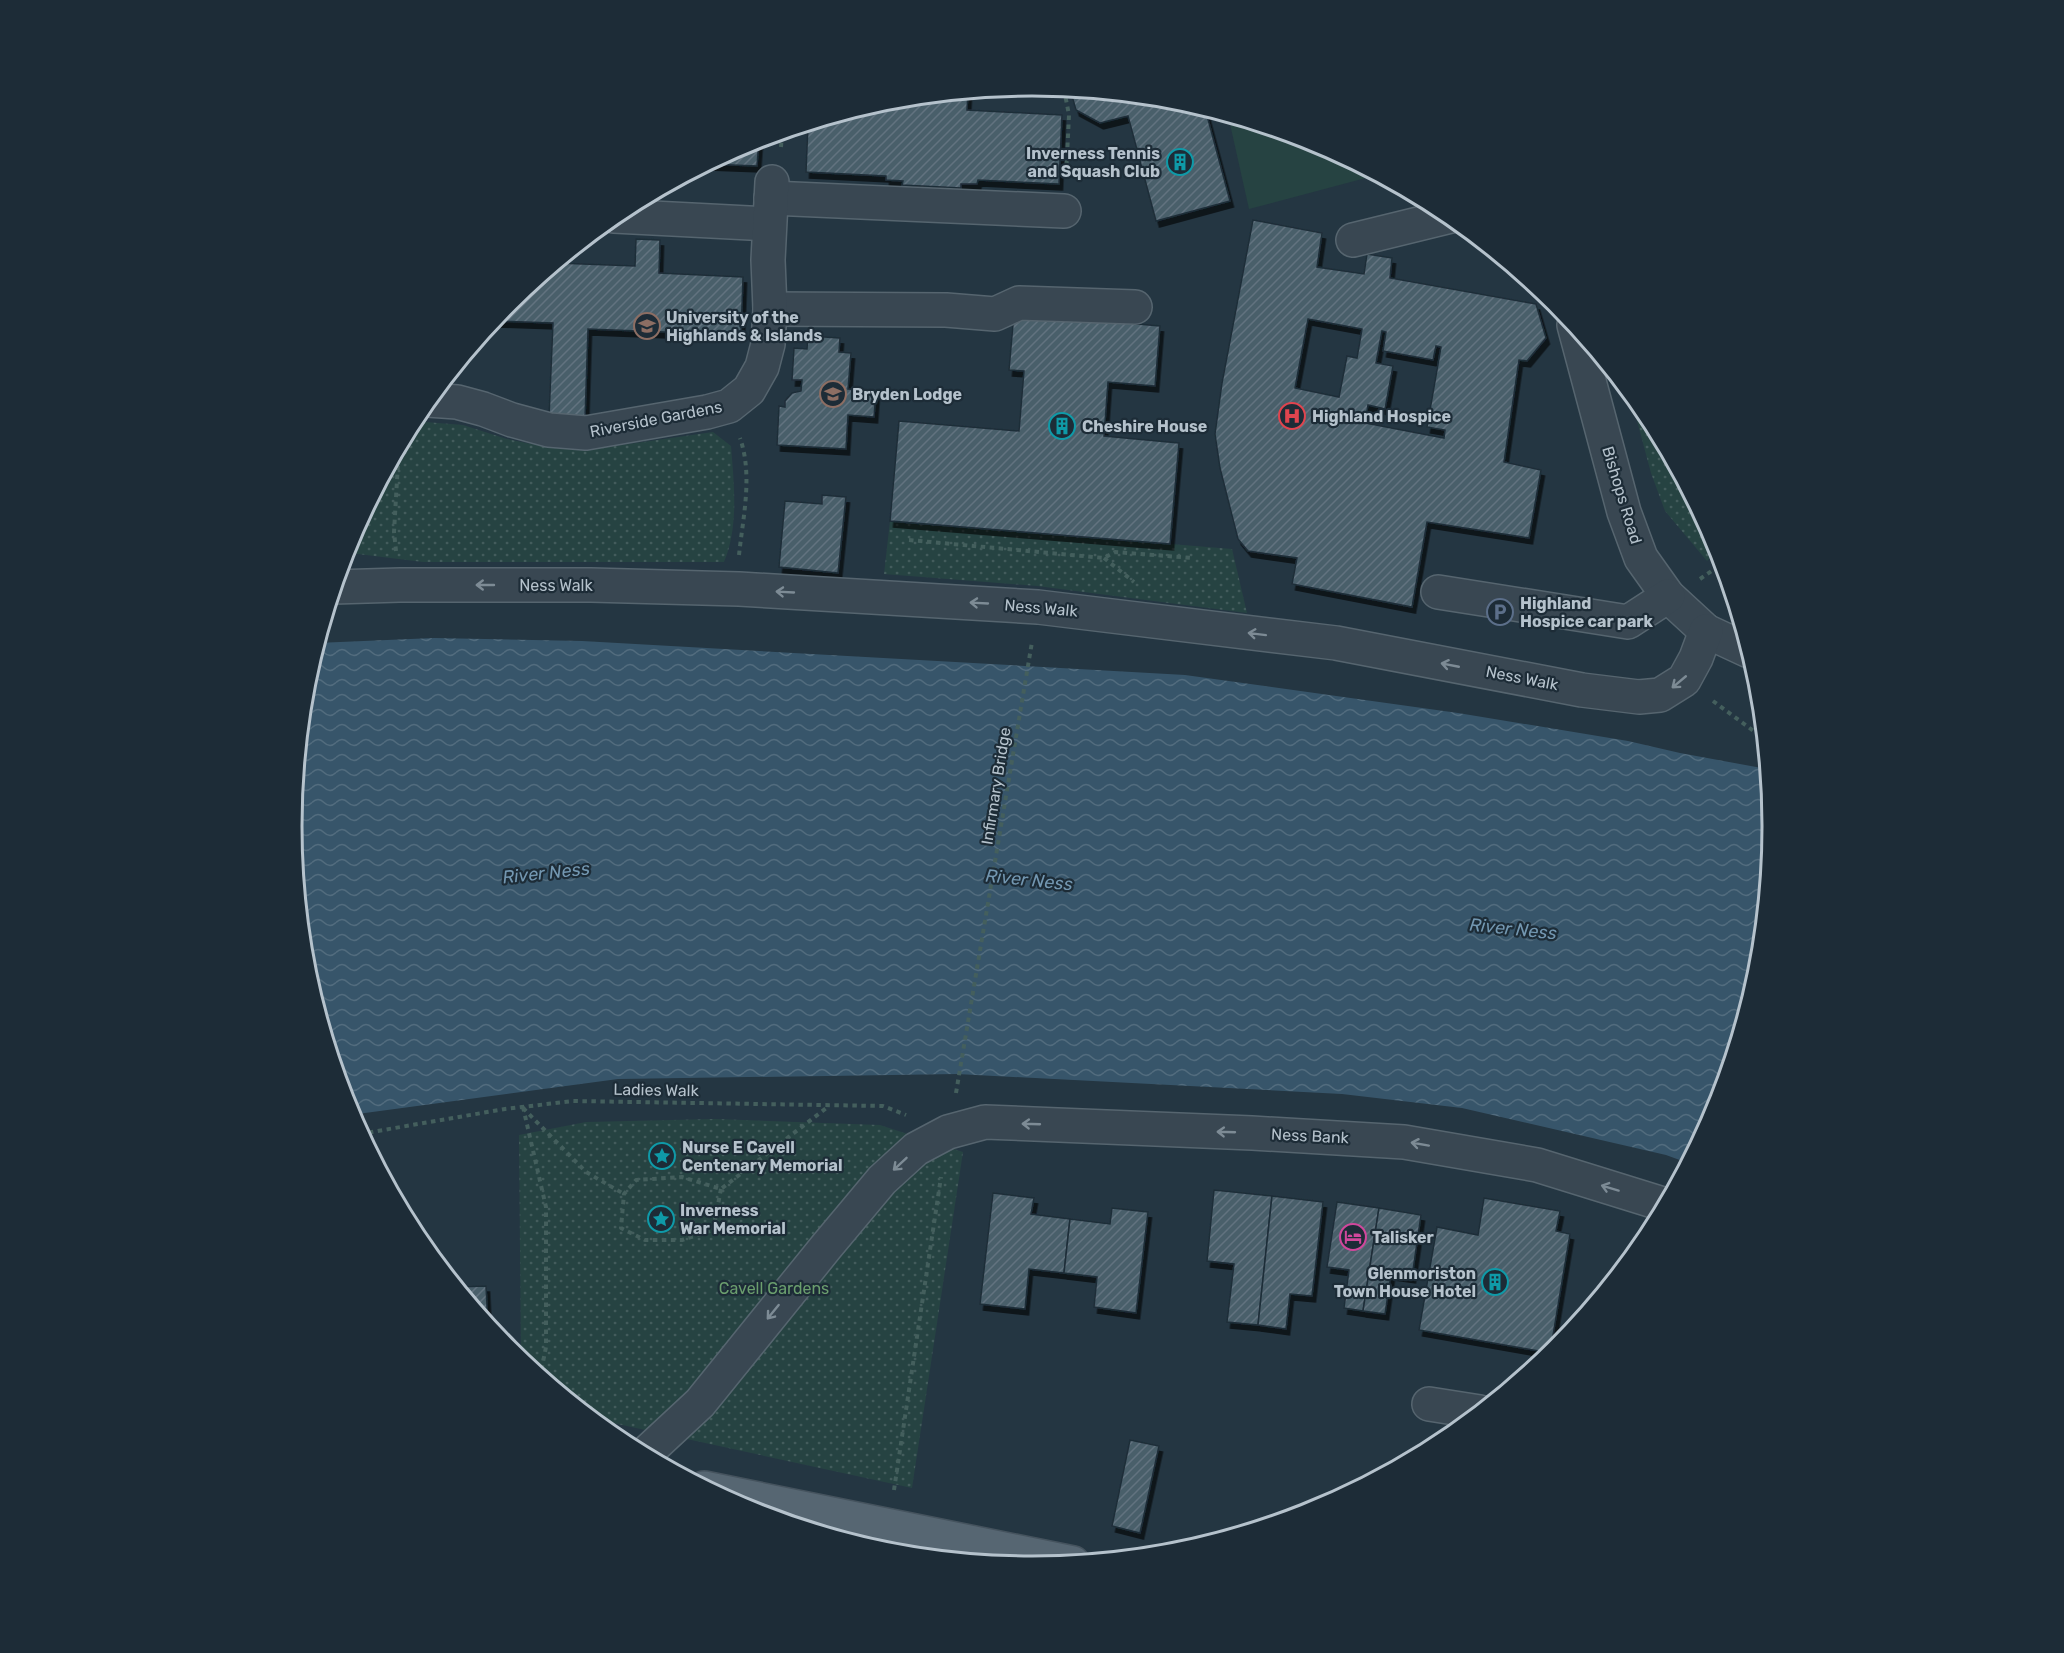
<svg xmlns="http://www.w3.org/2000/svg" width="2064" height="1653" viewBox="0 0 2064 1653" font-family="Rubik,sans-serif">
  <defs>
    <pattern id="grass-dots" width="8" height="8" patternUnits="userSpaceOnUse" patternTransform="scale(1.5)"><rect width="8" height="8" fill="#264342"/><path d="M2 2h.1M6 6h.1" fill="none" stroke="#435c5c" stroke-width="1.8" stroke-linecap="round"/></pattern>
    <pattern id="water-waves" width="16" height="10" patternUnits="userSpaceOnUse" patternTransform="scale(1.5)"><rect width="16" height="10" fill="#37556a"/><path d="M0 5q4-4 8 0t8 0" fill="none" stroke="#526c7e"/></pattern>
    <pattern id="building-hatch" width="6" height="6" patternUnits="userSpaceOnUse" patternTransform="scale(1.5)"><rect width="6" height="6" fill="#4a5e6b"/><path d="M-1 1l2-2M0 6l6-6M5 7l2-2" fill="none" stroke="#62737f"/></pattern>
    <filter id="shadow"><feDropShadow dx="3.5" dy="6" stdDeviation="0" flood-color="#0009"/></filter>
  </defs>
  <rect width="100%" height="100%" fill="#243642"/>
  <g fill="url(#grass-dots)">
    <path d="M1636,401L1648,415L1717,543L1719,550L1707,561L1665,511L1651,473L1632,402Z"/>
    <path d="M413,421L463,425L507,439L551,448L587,450L713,432L731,446C734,483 739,527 724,562H423L358,554L344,555L348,543Z"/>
    <path d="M890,521L1232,549L1247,613L1037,586L884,574Z"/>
    <path d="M715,1119L880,1125L963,1152L912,1488L613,1423L597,1424L521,1361L519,1135L586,1122Z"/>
  </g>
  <path fill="#264342" d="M1228,115L1316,142L1377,175L1249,209Z"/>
  <path fill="url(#water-waves)" d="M434,638L582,641L1185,675L1458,713L1628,741L1680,753L1767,769L1773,827L1759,971L1716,1110L1688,1163L1666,1155L1462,1108L1342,1094L957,1074L618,1079L350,1115L305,971L291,826L305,682L317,643Z"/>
  <g fill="url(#building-hatch)" stroke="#1f2e39" stroke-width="1.5" fill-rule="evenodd" filter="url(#shadow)">
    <path d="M1070,89L1177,100L1205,108L1230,201L1156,221L1128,116L1100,123L1076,110Z"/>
    <path d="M968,92L967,110L1062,115L1059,184L978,180L977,184H961V188L902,185L903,181L886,180V176L806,172L808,124L872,104L904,106L905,98Z"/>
    <path d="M759,139L757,166L707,164L749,142Z"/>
    <path d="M1253,220L1322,233L1317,267L1364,274L1367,254L1392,258L1390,278L1536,304L1546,338L1527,361L1519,360L1504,462L1541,470L1529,538L1427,522L1412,607L1292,584L1297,558L1248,551L1238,539L1220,468L1215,434L1222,383ZM1308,319L1362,329L1357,358L1347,356L1339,397L1295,388ZM1382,331L1386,332L1383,351L1433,360L1436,346L1441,347L1427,427L1445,430L1444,438L1365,423L1368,405L1385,409L1393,366L1376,363Z"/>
    <path d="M636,239L660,240L659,273L743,277L741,335L588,329L585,419L549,417L553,323L493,321L508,302L556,263L635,266Z"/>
    <path d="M1014,313L1160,326L1155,386L1108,382L1104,436L1179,443L1170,544L890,521L899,421L1019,431L1024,371L1009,370Z"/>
    <path d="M808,336L840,338L839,352L851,353L848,389L876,391L874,417L848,415L846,449L777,445L779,406L785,407V401L792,393L801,391L802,380H792L794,348L807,349Z"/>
    <path d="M822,495L846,497L838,573L779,567L785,501L822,504Z"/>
    <path d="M1214,1190L1272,1196L1258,1325L1227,1322L1234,1264L1207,1261Z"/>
    <path d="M993,1193L1034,1198L1031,1214L1070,1219L1064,1273L1029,1269L1025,1309L980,1304Z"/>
    <path d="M1272,1196L1323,1202L1312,1296L1290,1294L1286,1329L1258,1325Z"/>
    <path d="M1484,1198L1560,1211L1556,1231L1570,1234L1550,1353L1419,1330L1437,1227L1478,1235Z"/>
    <path d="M1337,1202L1379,1208L1363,1311L1344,1308L1349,1270L1327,1267Z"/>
    <path d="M1112,1208L1148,1212L1136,1313L1094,1307L1097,1277L1064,1273L1070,1219L1110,1224Z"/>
    <path d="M1379,1208L1421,1215L1412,1277L1391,1274L1385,1314L1363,1311Z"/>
    <path d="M486,1286L488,1326L456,1287Z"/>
    <path d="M1130,1440L1159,1446L1140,1533L1112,1526Z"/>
  </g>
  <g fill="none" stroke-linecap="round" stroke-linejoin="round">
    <defs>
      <g id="minor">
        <path d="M771,198L1064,211"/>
        <path d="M614,216L769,224"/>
        <path d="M1353,240L1451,216"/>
        <path d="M770,309L946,310L995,314L1019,303L1135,307"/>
        <path d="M1574,325L1624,512L1641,558L1668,596L1706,631L1749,651"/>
        <path d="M428,400L457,402L483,409L512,420L549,430L586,433L707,412L729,406L749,390L762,367L768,344L770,309L768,260L772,182"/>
        <path d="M334,587L400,585H591L739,589L1038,607L1336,643L1582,690L1639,697L1660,695L1684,680L1696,658L1706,631"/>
        <path d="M1438,592L1628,622L1668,596"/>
        <path d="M1429,1404L1480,1412"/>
        <path d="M644,1455L700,1403L826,1247L882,1180L916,1149L948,1132L985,1122L1252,1133L1404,1142L1537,1165L1666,1205"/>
        <path d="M883,1552L888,1526"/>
      </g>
      <path id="major" d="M704,1488L1073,1563"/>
    </defs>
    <use href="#minor" stroke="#56656f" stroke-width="36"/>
    <use href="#major" stroke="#45535e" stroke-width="36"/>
    <g stroke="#445f5d" stroke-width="4" stroke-dasharray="4.5 4.5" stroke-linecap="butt">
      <path d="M1064,89L1069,115L1066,177"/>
      <path d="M781,147L782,132"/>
      <path d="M909,540L1104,558L1115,552L1193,558"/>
      <path d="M396,551L394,532L399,446"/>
      <path d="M739,555C743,517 753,475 740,438"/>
      <path d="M1104,558L1134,582"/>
      <path d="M1700,579L1723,563"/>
      <path d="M1713,701L1759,735L1764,736"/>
      <path d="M956,1093L1032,642"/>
      <path d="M523,1107L546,1207V1347L540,1377"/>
      <path d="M523,1108L586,1172L624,1194"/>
      <path d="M360,1134L505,1109L573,1101L883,1106L906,1115"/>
      <path d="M721,1189L713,1230L682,1240H645L621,1228L624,1194L636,1180L682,1177L721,1189L829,1106"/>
      <path d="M894,1490L941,1177"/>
    </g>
    <use href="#minor" stroke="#394752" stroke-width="33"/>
    <use href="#major" stroke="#566672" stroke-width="33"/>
  </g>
  <defs><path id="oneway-shaft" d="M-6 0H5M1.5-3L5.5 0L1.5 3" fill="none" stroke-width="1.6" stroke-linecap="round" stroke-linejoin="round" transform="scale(1.5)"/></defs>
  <g stroke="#7d8b95">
    <use href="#oneway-shaft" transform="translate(485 585) rotate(180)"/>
    <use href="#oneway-shaft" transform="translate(785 592) rotate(-177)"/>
    <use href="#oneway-shaft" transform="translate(979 603) rotate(-177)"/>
    <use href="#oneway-shaft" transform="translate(1257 634) rotate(-173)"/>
    <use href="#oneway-shaft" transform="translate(1450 665) rotate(-169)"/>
    <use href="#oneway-shaft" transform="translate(1679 682) rotate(140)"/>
    <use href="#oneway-shaft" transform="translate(1031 1124) rotate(-178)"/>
    <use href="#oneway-shaft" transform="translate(1226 1132) rotate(-178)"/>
    <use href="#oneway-shaft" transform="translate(1420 1144) rotate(-170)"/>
    <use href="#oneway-shaft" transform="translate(900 1164) rotate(137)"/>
    <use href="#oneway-shaft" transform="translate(1610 1188) rotate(-163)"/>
    <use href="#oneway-shaft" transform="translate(773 1312) rotate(129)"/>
  </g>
  <defs>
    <symbol id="building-ring" viewBox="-11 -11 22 22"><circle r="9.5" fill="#1d2c37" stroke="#0f9aa8" stroke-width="1.5"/><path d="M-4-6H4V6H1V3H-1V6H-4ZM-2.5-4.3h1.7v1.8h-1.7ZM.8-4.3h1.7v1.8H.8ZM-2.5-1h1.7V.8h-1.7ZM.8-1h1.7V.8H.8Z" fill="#0f9aa8"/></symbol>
    <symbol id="university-ring" viewBox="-11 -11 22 22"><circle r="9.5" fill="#1d2c37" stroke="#8d6e63" stroke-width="1.5"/><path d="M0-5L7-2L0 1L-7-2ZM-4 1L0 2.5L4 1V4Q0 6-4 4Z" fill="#8d6e63"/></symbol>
    <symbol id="hospital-ring" viewBox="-11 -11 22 22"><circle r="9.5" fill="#1d2c37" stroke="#e0444e" stroke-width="1.5"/><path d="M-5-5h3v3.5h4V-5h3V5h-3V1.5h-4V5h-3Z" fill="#e0444e"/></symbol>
    <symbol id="parking-ring" viewBox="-11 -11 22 22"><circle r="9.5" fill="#1d2c37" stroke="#5c6f8a" stroke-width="1.5"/><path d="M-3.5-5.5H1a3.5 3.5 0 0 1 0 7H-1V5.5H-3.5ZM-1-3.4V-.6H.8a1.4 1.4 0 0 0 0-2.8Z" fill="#5c6f8a"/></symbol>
    <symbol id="sight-ring" viewBox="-11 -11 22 22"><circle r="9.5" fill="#1d2c37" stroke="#0f9aa8" stroke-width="1.5"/><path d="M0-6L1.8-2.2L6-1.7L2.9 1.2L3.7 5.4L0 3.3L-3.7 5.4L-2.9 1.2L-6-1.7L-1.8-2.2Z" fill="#0f9aa8"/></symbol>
    <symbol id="hotel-ring" viewBox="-11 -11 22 22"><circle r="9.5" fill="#1d2c37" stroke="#d1479c" stroke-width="1.5"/><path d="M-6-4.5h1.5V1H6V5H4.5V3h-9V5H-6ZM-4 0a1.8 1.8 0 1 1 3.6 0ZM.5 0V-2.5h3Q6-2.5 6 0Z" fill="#d1479c"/></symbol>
  </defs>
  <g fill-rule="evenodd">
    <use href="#building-ring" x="1165" y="147" width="30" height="30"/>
    <use href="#university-ring" x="632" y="311" width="30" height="30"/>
    <use href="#university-ring" x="818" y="379" width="30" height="30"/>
    <use href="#hospital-ring" x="1277" y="401" width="30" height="30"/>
    <use href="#building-ring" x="1047" y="411" width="30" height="30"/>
    <use href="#parking-ring" x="1485" y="597" width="30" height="30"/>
    <use href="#sight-ring" x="647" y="1141" width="30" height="30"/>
    <use href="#sight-ring" x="646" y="1204" width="30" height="30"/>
    <use href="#hotel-ring" x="1338" y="1222" width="30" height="30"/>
    <use href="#building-ring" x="1480" y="1267" width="30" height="30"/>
  </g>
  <g text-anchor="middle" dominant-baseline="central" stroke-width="4.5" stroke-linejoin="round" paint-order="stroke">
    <g font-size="16" font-weight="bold" fill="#b5c2cc" stroke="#1d2c37" text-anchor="start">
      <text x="1160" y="153" text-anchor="end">Inverness Tennis<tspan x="1160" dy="18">and Squash Club</tspan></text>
      <text x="666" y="317">University of the<tspan x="666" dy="18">Highlands &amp; Islands</tspan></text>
      <text x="852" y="394">Bryden Lodge</text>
      <text x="1312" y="416">Highland Hospice</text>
      <text x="1082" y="426">Cheshire House</text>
      <text x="1520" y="603">Highland<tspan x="1520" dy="18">Hospice car park</tspan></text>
      <text x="682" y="1147">Nurse E Cavell<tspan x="682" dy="18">Centenary Memorial</tspan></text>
      <text x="680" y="1210">Inverness<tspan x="680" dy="18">War Memorial</tspan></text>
      <text x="1372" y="1237">Talisker</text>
      <text x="1476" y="1273" text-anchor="end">Glenmoriston<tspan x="1476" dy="18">Town House Hotel</tspan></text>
    </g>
    <g font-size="16" fill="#b5c2cc" stroke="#1d2c37">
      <text transform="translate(656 419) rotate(-11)">Riverside Gardens</text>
      <text transform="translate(1622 495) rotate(73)">Bishops Road</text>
      <text x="556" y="585">Ness Walk</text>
      <text transform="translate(1041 608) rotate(5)">Ness Walk</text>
      <text transform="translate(1522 678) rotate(11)">Ness Walk</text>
      <text transform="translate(996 786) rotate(-81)">Infirmary Bridge</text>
      <text transform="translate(656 1090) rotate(1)">Ladies Walk</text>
      <text transform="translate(1310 1136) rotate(3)">Ness Bank</text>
    </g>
    <g font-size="16" fill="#6b9e6e" stroke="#1d2c37">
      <text x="774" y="1288">Cavell Gardens</text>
    </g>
    <g font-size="18" font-style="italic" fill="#7397b1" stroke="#1d2c37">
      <text transform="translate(546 873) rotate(-6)">River Ness</text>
      <text transform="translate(1029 880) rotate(6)">River Ness</text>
      <text transform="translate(1513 929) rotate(6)">River Ness</text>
    </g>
  </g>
  <path d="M0 0H2064V1653H0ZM302 826a730 730 0 1 1 1460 0a730 730 0 1 1-1460 0Z" fill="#1d2c37" fill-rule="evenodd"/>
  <path fill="none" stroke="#b5c2cc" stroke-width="3" d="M302 826a730 730 0 1 1 1460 0a730 730 0 1 1-1460 0Z"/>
</svg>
